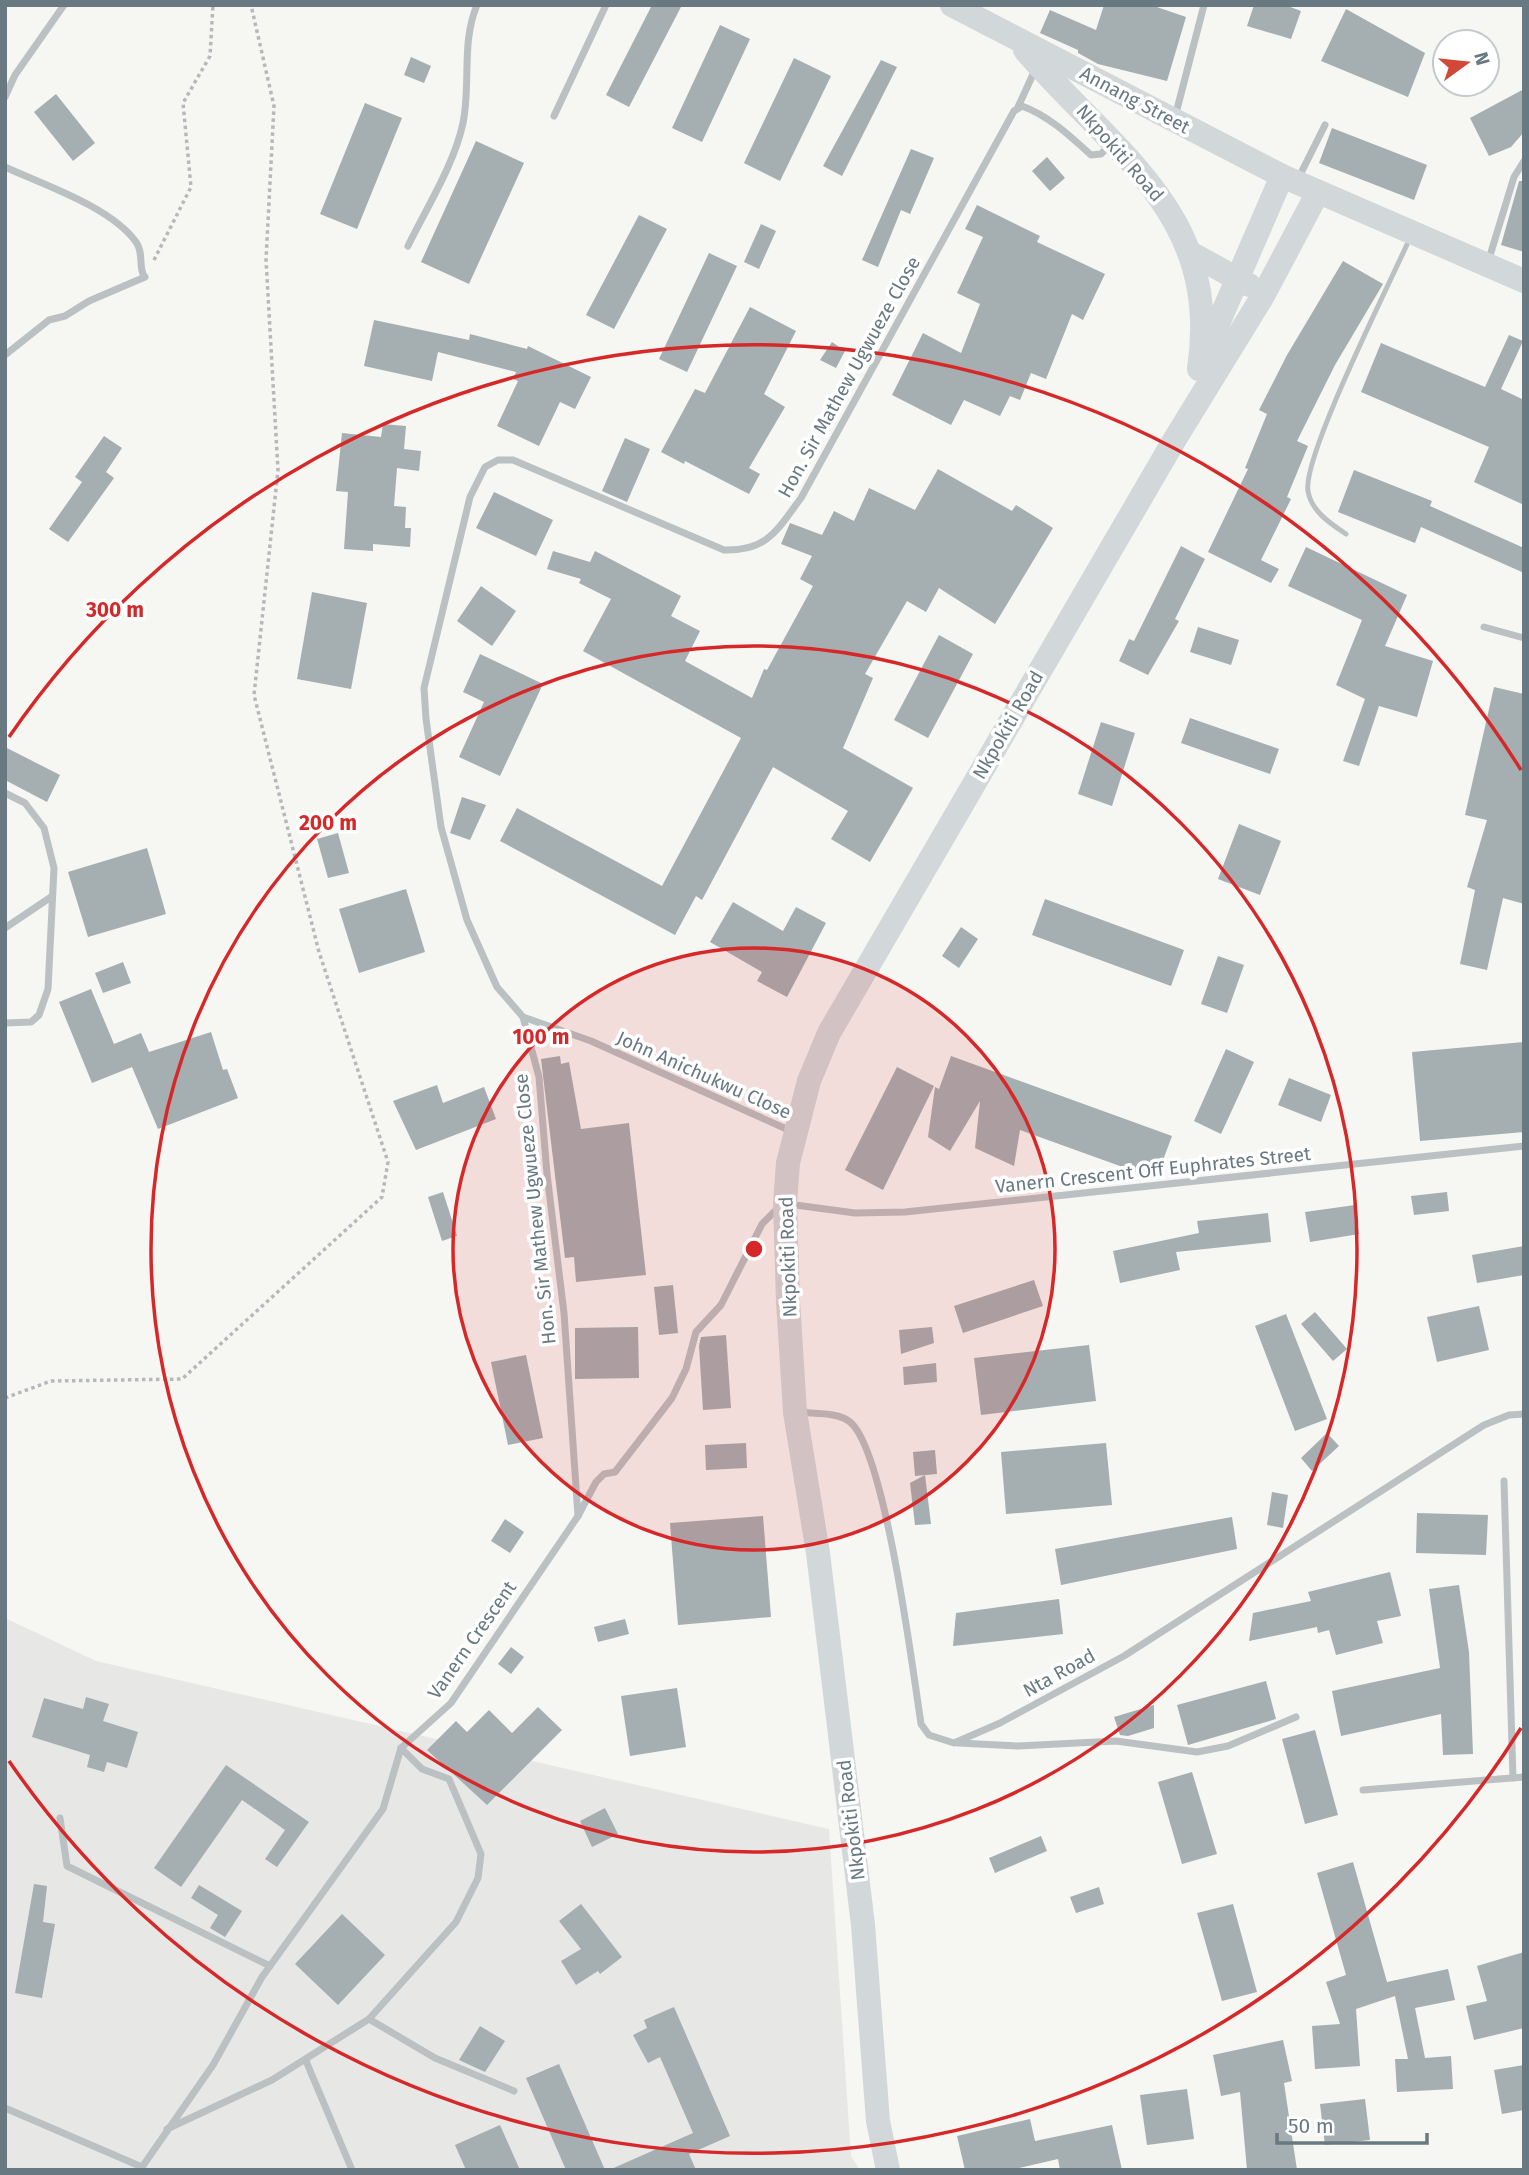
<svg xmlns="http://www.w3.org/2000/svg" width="1529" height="2175" viewBox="0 0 1529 2175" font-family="'Fira Sans',sans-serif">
  <rect width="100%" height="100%" fill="#f6f6f3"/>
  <path fill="#e7e7e6" d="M5,1618L96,1661L829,1829L851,2156L860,2170H5Z"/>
  <g fill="#a5aeb1">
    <path d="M652,5H682L629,107L606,95Z"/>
    <path d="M1104,5H1151L1186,17L1167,81L1098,64L1078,53V50L1040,33L1050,10L1096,30Z"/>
    <path d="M1254,5H1285L1301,11L1291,39L1247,26Z"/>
    <path d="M1346,9L1425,53L1408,97L1321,61Z"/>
    <path d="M720,25L750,39L702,142L672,128Z"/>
    <path d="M411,57L431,66L424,83L404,75Z"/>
    <path d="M794,58L831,76L780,181L744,163Z"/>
    <path d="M881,60L897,67L842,176L823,166Z"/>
    <path d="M1524,89V132L1511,147L1489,156L1470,118Z"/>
    <path d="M56,94L95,143L73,161L34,112Z"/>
    <path d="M365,103L402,118L357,229L320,214Z"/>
    <path d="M1332,128L1427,165L1414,200L1319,163Z"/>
    <path d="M476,141L524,163L469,284L421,262Z"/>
    <path d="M911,149L934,158L910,214L901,210L878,267L862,260Z"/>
    <path d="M1047,157L1065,178L1050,191L1032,171Z"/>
    <path d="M1519,181H1524V252L1501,245Z"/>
    <path d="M977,205L1040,236L1037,242L1105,274L1083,320L1072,314L1046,379L1031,373L1020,400L1010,396L1000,416L964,400L951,425L892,395L923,333L961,353L980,304L957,293L983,237L965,229Z"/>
    <path d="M639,215L667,229L614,329L586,315Z"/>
    <path d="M761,224L776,231L759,269L744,262Z"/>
    <path d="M709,253L737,266L687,372L659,359Z"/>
    <path d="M1343,261L1383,284L1335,365L1297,441L1308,446L1287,497L1291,499L1261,560L1279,569L1271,583L1208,552L1248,469L1245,468L1267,414L1259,410L1287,355Z"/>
    <path d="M750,307L796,331L764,394L785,407L749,468L760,474L749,494L685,461L684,464L661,452L695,389L705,393Z"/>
    <path d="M374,320L469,340L470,334L527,349L528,346L591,377L575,409L560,402L539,446L497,426L518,381L513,379L516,372L438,352L432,381L364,366Z"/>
    <path d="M1509,335L1523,341L1501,389L1524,400V505L1474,482L1489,447L1361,392L1381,343L1485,387Z"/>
    <path d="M832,342L845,351L836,368L820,360Z"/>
    <path d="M383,424L406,426L404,449L421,451L419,471L397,468L394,506L406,507L405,528H411L410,547L373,544V551L344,549L348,492L336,491L342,433L381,437Z"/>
    <path d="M104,436L122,448L106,472L114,478L68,542L49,529L82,482L75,477Z"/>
    <path d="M625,438L650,449L627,502L602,491Z"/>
    <path d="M938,469L1012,511L1016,505L1053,528L995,624L939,588L926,612L907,601L865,674L873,678L843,748L913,788L870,862L831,839L848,811L773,767L702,900L696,896L675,935L500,841L517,808L662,886L741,738L583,651L611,599L579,583L581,579L547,569L553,551L590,562L595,551L681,596L671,616L700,631L685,661L752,698L764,669L767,670L813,586L800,579L812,556L781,544L790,523L822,535L834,511L854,521L869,488L915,510Z"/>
    <path d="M1354,470L1432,501L1430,506L1524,548V573L1421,527L1415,543L1338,512Z"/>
    <path d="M494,492L553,520L536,556L476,528Z"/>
    <path d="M1181,546L1205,559L1175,619L1179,621L1148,675L1119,661L1129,639L1134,641Z"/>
    <path d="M1306,547L1407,595L1385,646L1433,661L1417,717L1379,706L1359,766L1343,761L1365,699L1336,685L1362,620L1288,586Z"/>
    <path d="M481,586L516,611L492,646L457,621Z"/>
    <path d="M312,592L367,603L351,689L297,679Z"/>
    <path d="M1198,627L1239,640L1231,665L1190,652Z"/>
    <path d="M939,635L973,654L928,738L894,720Z"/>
    <path d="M480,654L543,684L500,776L459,757L484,702L463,692Z"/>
    <path d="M1494,687L1524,694V904L1503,898L1487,970L1460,964L1475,890L1467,887L1487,820L1465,815Z"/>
    <path d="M1190,718L1279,749L1270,774L1181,743Z"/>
    <path d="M1101,722L1135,733L1112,806L1078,794Z"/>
    <path d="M5,747L60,775L47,802L5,780Z"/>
    <path d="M462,797L486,805L470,840L450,833Z"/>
    <path d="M1239,824L1281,841L1260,895L1218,879Z"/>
    <path d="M338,833L349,873L328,878L317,839Z"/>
    <path d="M147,848L166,914L88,937L68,872Z"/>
    <path d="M406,889L425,952L359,973L339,909Z"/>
    <path d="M1045,899L1184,950L1171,986L1032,935Z"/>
    <path d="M733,902L783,931L796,907L826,923L787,997L757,981L762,972L710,942Z"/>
    <path d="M961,927L978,939L959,968L942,956Z"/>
    <path d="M1218,956L1244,965L1227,1013L1201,1004Z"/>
    <path d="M123,962L131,983L103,993L95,973Z"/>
    <path d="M91,989L114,1044L141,1033L149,1052L211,1032L223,1070L227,1069L238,1098L158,1129L132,1067L92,1083L59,1002Z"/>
    <path d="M1524,1042V1132L1420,1141L1412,1052Z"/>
    <path d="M1226,1049L1254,1062L1221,1134L1194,1121Z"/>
    <path d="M560,1056L561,1064L569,1062L581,1129L629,1123L646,1275L576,1282L574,1257L565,1258L541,1059Z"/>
    <path d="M951,1056L1172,1136L1156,1179L1020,1130L1014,1166L975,1148L980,1101L950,1151L928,1137L935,1087L939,1089Z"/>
    <path d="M897,1067L934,1086L883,1190L845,1170Z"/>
    <path d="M1289,1078L1331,1095L1321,1122L1278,1105Z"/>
    <path d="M437,1085L443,1103L484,1087L496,1119L416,1150L393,1101Z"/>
    <path d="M443,1192L457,1236L442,1241L428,1197Z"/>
    <path d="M1447,1192L1449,1211L1414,1215L1411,1196Z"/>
    <path d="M1355,1205L1359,1234L1310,1242L1305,1212Z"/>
    <path d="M1268,1213L1271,1242L1176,1252L1180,1270L1120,1283L1113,1251L1199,1233L1197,1221Z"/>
    <path d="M1524,1246V1275L1477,1283L1472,1255Z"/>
    <path d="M1034,1280L1043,1306L963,1333L954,1306Z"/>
    <path d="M673,1285L678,1333L659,1335L654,1287Z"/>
    <path d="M1479,1306L1489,1350L1437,1362L1427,1317Z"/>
    <path d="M1315,1312L1347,1349L1333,1361L1301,1324Z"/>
    <path d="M1286,1314L1327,1419L1295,1431L1255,1326Z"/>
    <path d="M638,1327L639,1378L575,1379V1328Z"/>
    <path d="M932,1327L934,1343L901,1354L899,1330Z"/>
    <path d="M726,1335L731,1408L703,1410L699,1346L701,1337Z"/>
    <path d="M1089,1345L1096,1401L981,1415L974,1358Z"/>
    <path d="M526,1355L543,1438L508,1445L491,1362Z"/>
    <path d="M936,1363L937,1382L904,1385L903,1367Z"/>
    <path d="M1327,1433L1339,1446L1312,1471L1301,1458Z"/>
    <path d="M746,1443L747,1468L706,1470L705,1445Z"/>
    <path d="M1106,1443L1112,1505L1006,1514L1001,1452Z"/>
    <path d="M935,1450L937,1474L915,1476L913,1452Z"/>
    <path d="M925,1475L931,1524L915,1525L910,1483Z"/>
    <path d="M1272,1492L1288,1495L1283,1528L1267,1525Z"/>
    <path d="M1417,1513L1488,1515L1486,1555L1416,1553Z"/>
    <path d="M763,1516L771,1617L678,1625L670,1523Z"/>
    <path d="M1232,1517L1237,1549L1061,1585L1055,1549Z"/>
    <path d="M505,1519L524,1532L510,1553L491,1541Z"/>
    <path d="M1390,1572L1401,1616L1377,1621L1383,1643L1336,1655L1329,1630L1318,1633L1317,1627L1249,1641L1253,1613L1311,1601L1308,1592Z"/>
    <path d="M1459,1585L1469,1652L1473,1754L1443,1755L1441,1714L1341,1736L1332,1691L1440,1668L1429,1589Z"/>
    <path d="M1059,1599L1063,1634L953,1646L956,1613Z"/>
    <path d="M625,1619L629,1634L598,1642L594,1627Z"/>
    <path d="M511,1647L524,1657L511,1674L498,1664Z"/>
    <path d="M1266,1681L1276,1719L1188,1745L1177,1705Z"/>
    <path d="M677,1688L686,1747L630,1756L621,1696Z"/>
    <path d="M86,1697L109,1704L103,1721L138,1732L127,1768L107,1762L104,1772L87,1767L90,1755L32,1737L44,1698L83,1709Z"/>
    <path d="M1154,1705V1728L1128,1736L1120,1735L1114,1717Z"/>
    <path d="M538,1707L562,1730L487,1805L427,1750L456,1721L467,1732L489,1710L512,1733Z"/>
    <path d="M1315,1730L1338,1815L1305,1824L1282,1739Z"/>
    <path d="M226,1765L309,1822L277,1867L265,1859L285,1830L242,1800L181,1887L154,1868Z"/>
    <path d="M1192,1772L1217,1854L1182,1864L1158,1782Z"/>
    <path d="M605,1808L618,1834L592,1847L580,1821Z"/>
    <path d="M1041,1836L1047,1851L995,1873L989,1858Z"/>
    <path d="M1353,1862L1387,1982L1448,1969L1455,2000L1415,2008L1425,2058L1451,2056L1453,2089L1397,2092L1395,2059H1408L1395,1996L1356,2009L1360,2066L1315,2069L1312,2026L1340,2024L1326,1982L1346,1975L1317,1873Z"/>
    <path d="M34,1884L47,1886L43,1922L55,1924L42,1998L15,1993Z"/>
    <path d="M199,1885L242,1911L225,1937L210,1928L218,1915L191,1898Z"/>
    <path d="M1099,1887L1104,1904L1076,1913L1070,1897Z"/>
    <path d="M581,1904L622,1957L600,1974L598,1971L576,1985L561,1961L581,1949L559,1921Z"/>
    <path d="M1233,1904L1257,1992L1222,2001L1197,1913Z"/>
    <path d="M342,1914L385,1955L338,2005L295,1964Z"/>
    <path d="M1524,1952V2028L1474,2040L1466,2006L1487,2001L1477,1966Z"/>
    <path d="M674,2007L730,2136L689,2154L696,2170H609L693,2133L660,2057L648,2063L633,2035L647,2028L644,2020Z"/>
    <path d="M480,2026L505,2041L485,2072L459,2060Z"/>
    <path d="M1283,2040L1292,2081L1284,2083L1297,2170H1247L1240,2092L1221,2096L1213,2055Z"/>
    <path d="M559,2064L605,2170H566L526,2078Z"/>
    <path d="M1524,2065V2110L1502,2114L1494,2070Z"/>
    <path d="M1187,2089L1194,2139L1147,2145L1140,2095Z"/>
    <path d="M1365,2099L1370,2140L1325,2145L1320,2104Z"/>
    <path d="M1030,2119L1035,2141L1112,2125L1122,2170H1060L1058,2159L1011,2170H965L957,2136Z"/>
    <path d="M500,2125L520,2170H466L455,2145Z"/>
  </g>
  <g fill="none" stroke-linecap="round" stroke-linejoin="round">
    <g stroke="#b5b9bb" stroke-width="3.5" stroke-dasharray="3.5 3.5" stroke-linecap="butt">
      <path d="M154,260L191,187L183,103L210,56L213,5"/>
      <path d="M5,1398L51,1381L182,1379L382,1197L388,1162L319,952L254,695L278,470L266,260L274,106L251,5"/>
    </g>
    <path stroke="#bbc0c2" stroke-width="5" d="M1346,534C1331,524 1311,511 1308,491C1302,457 1391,281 1409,240"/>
    <g stroke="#bbc0c2" stroke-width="7">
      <path d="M5,97L15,75L64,5"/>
      <path d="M1018,107L1035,70"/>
      <path d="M554,116L606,5"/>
      <path d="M1175,117L1204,5"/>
      <path d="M5,167C44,185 111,207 136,242C144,252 138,270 145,277L89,301L65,316L49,320L5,355"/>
      <path d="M1298,179L1325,125"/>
      <path d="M408,246C427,207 454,165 463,123C471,84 461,43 477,5"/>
      <path d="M1488,262L1514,177L1524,161"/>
      <path d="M1484,627L1524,638"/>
      <path d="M5,793L25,803L44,828L54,868L48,989L39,1015L31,1022L5,1023"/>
      <path d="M5,928L51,897"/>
      <path d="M523,1017L591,1041L793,1132"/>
      <path d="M788,1204L855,1213L905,1212L1524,1146"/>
      <path d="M798,1412C814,1414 838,1412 850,1422C885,1450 913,1671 921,1724L929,1735L954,1743L1000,1723L1124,1656L1484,1425L1509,1415L1524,1414"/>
      <path d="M1504,1481L1513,1778"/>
      <path d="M578,1516L564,1313L547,1174L539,1077L523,1017L497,987L467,920L441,827L426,719L424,688L470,497L485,467L498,460H513L724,550C768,551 777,530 801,498L1014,111L1022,106C1049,116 1070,136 1091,155L1101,154L1109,146"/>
      <path d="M958,1743L1018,1746L1116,1741L1197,1752L1228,1746L1296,1717"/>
      <path d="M1363,1790L1524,1777"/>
      <path d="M60,1818L67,1866L270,1966"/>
      <path d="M369,2019L435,2058L514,2091"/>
      <path d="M306,2061L352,2170"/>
      <path d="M5,2108L142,2167"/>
      <path d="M167,2129L272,2080L369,2019L456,1922L478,1878L481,1854L449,1779L422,1769L401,1748"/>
      <path d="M140,2170L213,2065L262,1977L383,1809L401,1748L451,1703L578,1516L596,1482L604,1474L615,1472L672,1398L686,1369L696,1332L721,1305L762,1224L778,1208"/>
    </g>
    <g stroke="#d2d8d9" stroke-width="24">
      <path d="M952,5L1282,176L1524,281"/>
      <path d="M1025,50C1114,154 1222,213 1199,369"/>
      <path d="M1192,254L1249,285"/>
      <path d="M1207,349L1282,176"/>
      <path d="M888,2170L878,2121L863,1925L818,1553L795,1412L788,1301L785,1203L788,1163L809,1081L829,1033L1175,439L1264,294L1318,192"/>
    </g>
  </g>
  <circle cx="754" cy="1249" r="301" fill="#d62828" fill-opacity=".12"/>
  <g fill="none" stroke="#d62828" stroke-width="3.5">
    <circle cx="754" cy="1249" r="301"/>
    <circle cx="754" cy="1249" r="603"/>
    <path d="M1521 1728A904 904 0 0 1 9 1761M9 737A904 904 0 0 1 1521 770"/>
  </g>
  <g text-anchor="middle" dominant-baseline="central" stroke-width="7" stroke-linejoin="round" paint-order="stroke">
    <g font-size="19" fill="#687981" stroke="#fff">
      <text transform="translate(1135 100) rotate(28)">Annang Street</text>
      <text transform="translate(1120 153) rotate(49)">Nkpokiti Road</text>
      <text transform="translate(849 377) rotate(-61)">Hon. Sir Mathew Ugwueze Close</text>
      <text transform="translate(1008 725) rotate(-60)">Nkpokiti Road</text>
      <text transform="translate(704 1075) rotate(24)">John Anichukwu Close</text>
      <text transform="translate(1153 1170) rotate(-6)">Vanern Crescent Off Euphrates Street</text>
      <text transform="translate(535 1209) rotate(-96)">Hon. Sir Mathew Ugwueze Close</text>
      <text transform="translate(788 1257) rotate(-92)">Nkpokiti Road</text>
      <text transform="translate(472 1640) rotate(-55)">Vanern Crescent</text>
      <text transform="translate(1059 1673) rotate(-29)">Nta Road</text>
      <text transform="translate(851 1820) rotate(-97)">Nkpokiti Road</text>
    </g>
  </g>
  <circle cx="754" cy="1249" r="10" fill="#d62828" stroke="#fff" stroke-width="3.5"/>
  <g font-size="21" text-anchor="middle" font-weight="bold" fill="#d62828" stroke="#fff" stroke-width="7" stroke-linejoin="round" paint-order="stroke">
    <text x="115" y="617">300 m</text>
    <text x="328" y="830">200 m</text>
    <text x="541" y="1044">100 m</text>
  </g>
  <rect width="1529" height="2175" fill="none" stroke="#687981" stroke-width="14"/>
  <g transform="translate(1466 63) rotate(75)"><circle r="33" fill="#ffffff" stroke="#c3c9cd" stroke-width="2"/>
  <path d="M0-5L12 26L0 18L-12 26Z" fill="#d24837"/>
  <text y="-10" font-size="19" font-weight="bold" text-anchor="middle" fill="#687981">N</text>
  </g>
  <path d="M1277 2133v10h150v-10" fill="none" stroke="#687981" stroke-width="3.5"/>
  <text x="1288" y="2133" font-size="21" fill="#687981" stroke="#ffffff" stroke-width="5" paint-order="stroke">50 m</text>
</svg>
